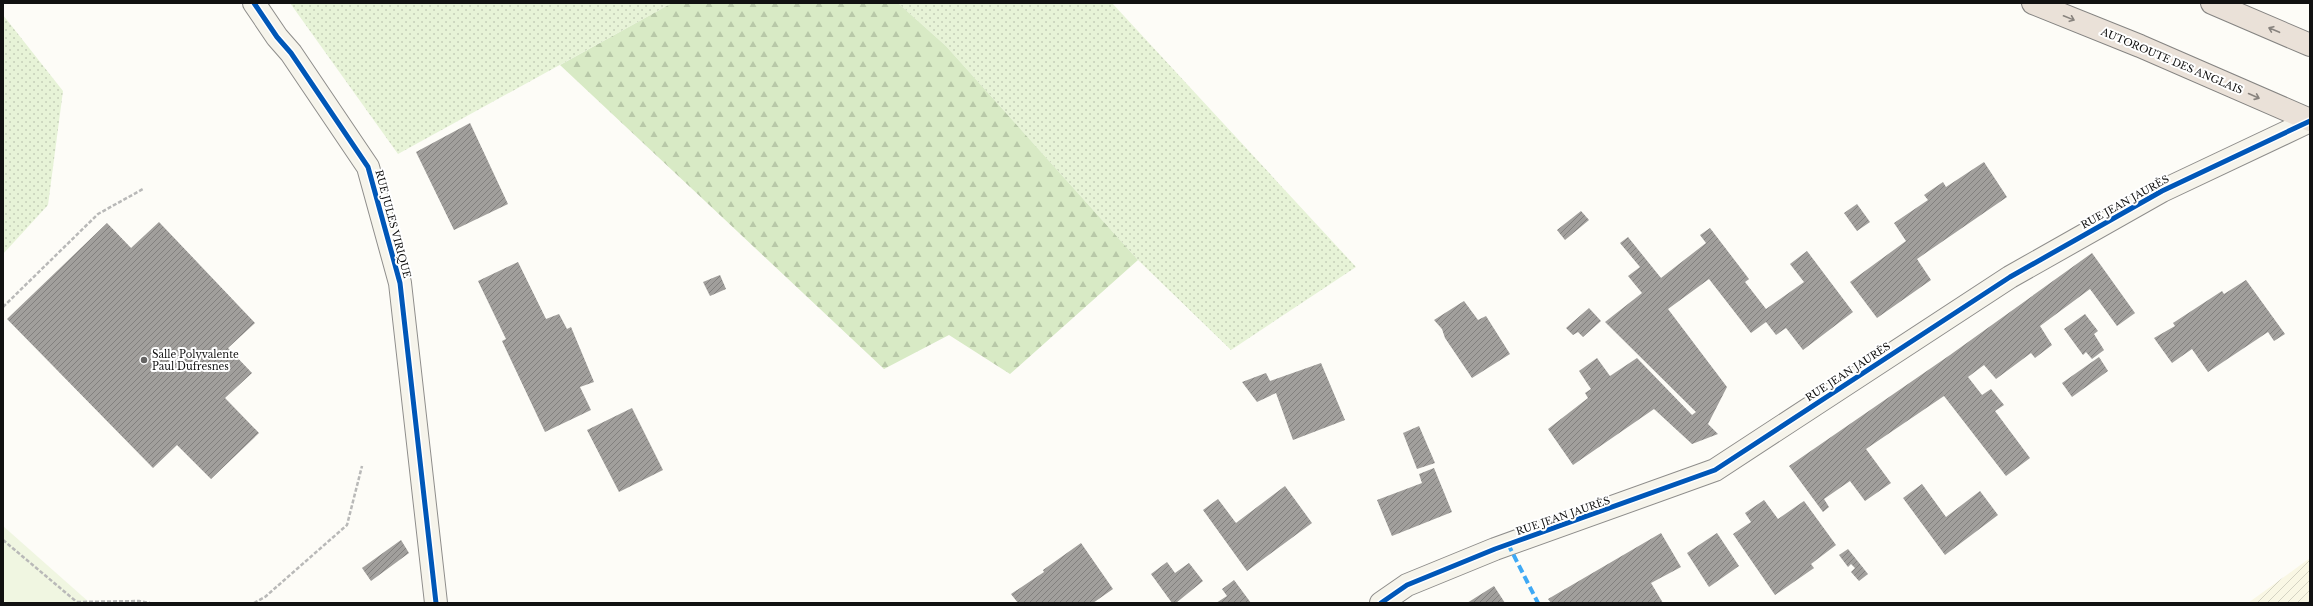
<svg xmlns="http://www.w3.org/2000/svg" width="2313" height="606" viewBox="0 0 2313 606" font-family="'Libre Baskerville',serif">
  <defs>
    <pattern id="farmland-furrows" width="10" height="10" patternUnits="userSpaceOnUse"><rect width="10" height="10" fill="#f9f7e4"/><path d="M-1 1l2-2M0 10L10 0M9 11l2-2" fill="none" stroke="#d4d3c3"/></pattern>
    <pattern id="grass-dots" width="8" height="8" patternUnits="userSpaceOnUse"><rect width="8" height="8" fill="#e7f3d7"/><path d="M2 2h.1M6 6h.1" fill="none" stroke="#c5cfb8" stroke-width="1.8" stroke-linecap="round"/></pattern>
    <pattern id="forest-firs" width="22" height="20" patternUnits="userSpaceOnUse"><rect width="22" height="20" fill="#d8eac5"/><path d="M5 1l3.5 6h-7zM16 11l3.5 6h-7z" fill="#b8c8a8"/></pattern>
    <pattern id="building-hatch" width="6" height="6" patternUnits="userSpaceOnUse"><rect width="6" height="6" fill="#a19f9c"/><path d="M-1 1l2-2M0 6l6-6M5 7l2-2" fill="none" stroke="#82807e"/></pattern>
  </defs>
  <rect width="100%" height="100%" fill="#fdfcf7"/>
  <path fill="url(#farmland-furrows)" d="M2310,558V603H2248Z"/>
  <g fill="url(#grass-dots)">
    <path d="M290,3H672L398,154Z"/>
    <path d="M898,3H1112L1356,267L1231,350L1138,260L946,46Z"/>
    <path d="M3,15L63,91L48,205L3,254Z"/>
  </g>
  <path fill="url(#forest-firs)" d="M672,3H898L946,46L1138,260L1010,374L949,335L884,369L560,65Z"/>
  <path fill="#f0f6e1" d="M3,526L90,603H3Z"/>
  <g fill="url(#building-hatch)">
    <path d="M470,123L508,204L454,230L416,152Z"/>
    <path d="M1984,162L2007,197L1917,259L1931,280L1877,318L1850,282L1906,241L1894,223L1928,200L1924,195L1943,182L1946,187Z"/>
    <path d="M1857,204L1870,222L1857,231L1844,213Z"/>
    <path d="M1581,211L1589,220L1565,240L1557,230Z"/>
    <path d="M159,222L255,323L228,348L252,373L225,398L259,433L211,479L177,445L153,468L7,319L107,223L131,248Z"/>
    <path d="M1710,228L1749,279L1745,282L1766,309L1804,282L1790,264L1807,251L1853,312L1803,350L1786,328L1776,335L1766,322L1751,333L1709,279L1668,309L1727,387L1708,424L1718,434L1692,444L1654,409L1573,465L1548,429L1588,398L1585,393L1591,389L1579,371L1597,358L1610,376L1637,358L1692,415L1696,412L1605,322L1642,293L1628,276L1640,267L1620,243L1628,237L1661,278L1706,243L1700,235Z"/>
    <path d="M2092,253L2135,313L2117,326L2090,289L2040,326L2052,345L2035,358L2031,353L1996,379L1984,365L1968,377L1982,395L1991,389L2004,405L1995,411L2030,458L2006,476L1944,396L1866,449L1891,483L1865,501L1850,481L1824,499L1829,507L1823,512L1789,466L1950,355Z"/>
    <path d="M518,262L546,319L559,314L567,329L571,327L594,382L580,387L591,410L545,432L502,341L506,339L478,281Z"/>
    <path d="M720,275L726,289L710,296L703,282Z"/>
    <path d="M2246,280L2285,334L2274,341L2268,332L2208,372L2192,349L2172,363L2154,338L2175,326L2173,323L2222,291L2224,294Z"/>
    <path d="M1464,301L1478,320L1486,316L1510,354L1472,378L1445,338L1442,329L1434,320Z"/>
    <path d="M1589,308L1601,321L1583,337L1578,332L1573,335L1566,328Z"/>
    <path d="M2085,314L2098,331L2094,334L2104,350L2092,359L2086,352L2083,355L2064,329Z"/>
    <path d="M2099,357L2108,371L2072,397L2062,383Z"/>
    <path d="M1321,363L1345,420L1293,440L1276,393L1257,402L1242,382L1266,373L1270,381Z"/>
    <path d="M632,408L663,470L619,492L587,430Z"/>
    <path d="M1419,426L1435,463L1417,469L1403,433Z"/>
    <path d="M1434,468L1452,512L1392,536L1377,500L1422,483L1419,474Z"/>
    <path d="M1922,484L1946,517L1980,491L1998,515L1945,555L1903,498Z"/>
    <path d="M1285,486L1312,523L1247,571L1203,510L1218,499L1236,523Z"/>
    <path d="M1764,500L1778,519L1804,501L1836,545L1811,564L1814,568L1775,595L1733,534L1751,522L1745,513Z"/>
    <path d="M1661,533L1681,567L1651,583L1663,603H1551L1548,599Z"/>
    <path d="M1717,533L1739,566L1709,587L1687,553Z"/>
    <path d="M401,540L409,553L371,581L362,568Z"/>
    <path d="M1081,543L1113,589L1093,603H1018L1011,594L1044,572L1043,570Z"/>
    <path d="M1848,549L1868,574L1859,581L1851,572L1855,568L1851,564L1848,567L1839,555Z"/>
    <path d="M1167,562L1175,573L1189,563L1203,581L1176,603H1172L1151,574Z"/>
    <path d="M1234,580L1251,603H1216L1227,596L1222,589Z"/>
    <path d="M1494,586L1505,603H1467Z"/>
  </g>
  <g fill="none" stroke-linecap="round" stroke-linejoin="round">
    <defs>
      <g id="secondary">
        <path d="M254,3L277,37L291,53L368,167L400,283L436,603"/>
        <path d="M1381,603L1407,585L1495,549L1715,470L2010,277L2162,191L2310,121"/>
      </g>
      <g id="highway">
        <path d="M2033,3L2140,46L2310,120"/>
        <path d="M2212,3L2310,45"/>
      </g>
    </defs>
    <use href="#secondary" stroke="#8e8d8b" stroke-width="24"/>
    <use href="#highway" stroke="#858482" stroke-width="24"/>
    <g stroke="#b9b9b8" stroke-width="2.5" stroke-dasharray="4 2" stroke-linecap="butt">
      <path d="M3,307L98,214L143,189"/>
      <path d="M3,540L78,603"/>
      <path d="M77,602L139,601L150,603"/>
      <path d="M254,603L265,597L347,525L362,466"/>
    </g>
    <use href="#secondary" stroke="#f6f4eb" stroke-width="22"/>
    <use href="#highway" stroke="#eae1d8" stroke-width="22"/>
    <path stroke="#3fa9f5" stroke-width="4" stroke-dasharray="8 4" stroke-linecap="butt" d="M1508,544L1538,603"/>
    <defs>
      <g id="cycleway">
        <path d="M254,3L277,37L291,53L368,167L400,283L436,603"/>
        <path d="M1381,603L1407,585L1495,549L1715,470L2010,277L2162,191L2310,121"/>
      </g>
    </defs>
    <use href="#cycleway" stroke="#fff" stroke-width="8"/>
    <use href="#cycleway" stroke="#0057b8" stroke-width="5"/>
  </g>
  <defs><path id="oneway-shaft" d="M-6 0H5M1.5-3L5.5 0L1.5 3" fill="none" stroke-width="1.6" stroke-linecap="round" stroke-linejoin="round"/></defs>
  <g stroke="#88837e">
    <use href="#oneway-shaft" transform="translate(2069 18) rotate(22)"/>
    <use href="#oneway-shaft" transform="translate(2274 30) rotate(-157)"/>
    <use href="#oneway-shaft" transform="translate(2254 96) rotate(24)"/>
  </g>
  <circle fill="#646362" stroke="#fff" stroke-width="1.5" cx="144" cy="360" r="4"/>
  <g text-anchor="middle" dominant-baseline="central" stroke-width="4" stroke-linejoin="round" paint-order="stroke">
    <g font-size="10" fill="#111" stroke="#fff">
      <text transform="translate(2172 61) rotate(23)">AUTOROUTE DES ANGLAIS</text>
      <text transform="translate(2125 202) rotate(-29)">RUE JEAN JAURÈS</text>
      <text transform="translate(393 224) rotate(75)">RUE JULES VIRIQUE</text>
      <text transform="translate(1848 372) rotate(-33)">RUE JEAN JAURÈS</text>
      <text transform="translate(1563 516) rotate(-19)">RUE JEAN JAURÈS</text>
    </g>
    <g font-size="10" fill="#111" stroke="#fff" text-anchor="start">
      <text x="152" y="354">Salle Polyvalente<tspan x="152" dy="12">Paul Dufresnes</tspan></text>
    </g>
  </g>
  <rect width="2313" height="606" fill="none" stroke="#111111" stroke-width="8"/>
</svg>
